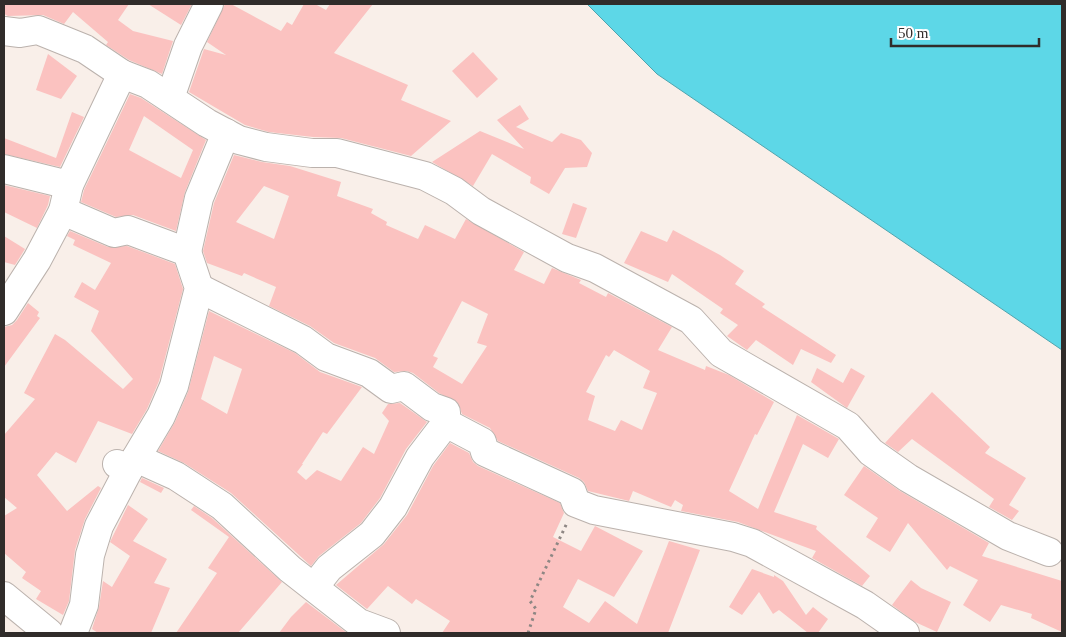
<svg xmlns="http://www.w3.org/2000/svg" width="1066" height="637" viewBox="0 0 1066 637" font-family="'Times New Roman',serif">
  <rect width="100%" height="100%" fill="#f9efe9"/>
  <path fill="#5dd7e7" stroke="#50a4ae" d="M587,4H1062V350L657,74Z"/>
  <g fill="#fbc2c0" fill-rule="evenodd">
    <path d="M4,4H129L118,20L133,31L173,41L162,74L129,60L106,45L108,42L73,12L64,24L43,15L8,16L4,14Z"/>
    <path d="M148,4H192L181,25Z"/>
    <path d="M225,4H231L281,31L287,22L292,25L304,4H315L326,10L330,4H373L334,53L408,85L401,100L451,121L411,156L341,138L313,137L269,132L245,125L189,92L204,49L226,55L207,42Z"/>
    <path d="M473,52L498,79L477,98L452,71Z"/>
    <path d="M48,54L77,76L61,99L36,90Z"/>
    <path d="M130,94L141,98L206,140L185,192L176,231L133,215L116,217L81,202L84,190ZM144,116L193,150L181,178L129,150Z"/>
    <path d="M520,105L529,119L516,127L552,142L561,133L581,140L592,153L587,167L565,168L549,194L530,183L531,177L492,154L473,186L432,162L480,131L524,149L497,120Z"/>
    <path d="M72,112L84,117L60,167L4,154V138L56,158Z"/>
    <path d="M234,155L262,162L290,166L341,182L337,196L373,209L371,213L387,222L386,225L418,239L425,225L455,239L466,219L524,252L514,270L544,284L552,268L581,280L579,283L606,297L608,293L672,327L658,350L705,370L706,366L729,375L774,402L757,435L755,434L729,491L758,509L797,415L839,439L828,458L803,444L774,512L817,526L816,529L870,576L862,586L812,558L816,551L738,522L681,511L683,505L675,500L671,507L633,491L629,501L588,491L584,482L579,478L498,441L490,428L462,414L458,403L439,393L413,373L407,371L394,372L375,358L334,343L310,326L269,306L276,287L244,273L242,276L207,263L203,251L214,203ZM264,186L289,196L274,239L236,222ZM462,301L488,314L477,343L487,346L462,384L433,367L438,358L433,356ZM614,350L650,371L643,388L657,393L642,430L621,420L615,431L588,420L595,396L586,392L606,355L609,357Z"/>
    <path d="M4,185L50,196L48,205L37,228L4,212Z"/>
    <path d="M573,203L587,208L576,238L562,234Z"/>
    <path d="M673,230L720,255L744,271L735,284L765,304L762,307L836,355L831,363L801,349L793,365L756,340L747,350L727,336L738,325L720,313L723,309L672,274L668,282L624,263L641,231L667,242Z"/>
    <path d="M70,231L108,247L127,246L175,264L183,289L159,381L147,409L132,434L98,421L76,463L56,452L37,475L67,511L98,486L101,488L85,519L75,550L69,601L63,615L36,599L41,591L22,578L26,572L4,553V516L17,508L4,497V435L35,399L24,393L55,334L65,340L123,389L133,379L91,331L99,311L74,297L82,282L95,290L111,263L73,245L75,240L67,236Z"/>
    <path d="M4,236L25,249L15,265L4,262Z"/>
    <path d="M28,303L39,312L37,316L40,318L4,367V327L12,325L17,320Z"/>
    <path d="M209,311L295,353L320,372L362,387L327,434L323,432L302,464H303L297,472L306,480L317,470L341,481L363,447L374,454L389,421L382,413L388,404L400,403L427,422L406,449L380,498L361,523L319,556L311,566L231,493L184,463L158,451L175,422L188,392ZM214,356L242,369L227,414L201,399Z"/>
    <path d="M817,368L843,383L851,368L865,376L847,408L811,382Z"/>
    <path d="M932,392L990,447L985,453L1026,478L1009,505L1019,511L1012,520L989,507L994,499L912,439L898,452L885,443Z"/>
    <path d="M450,443L469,453L473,462L478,466L560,503L564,513L553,537L581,551L595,526L643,551L614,597L578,579L563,607L589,623L605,601L637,624L669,541L700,550L668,633H442L450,621L416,599L412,604L388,586L367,609L336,585L384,544L407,515L433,466Z"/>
    <path d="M864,466L900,491L989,543L982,556L1062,581V632L1031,618L1032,614L1001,605L990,622L963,605L978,580L950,566L947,570L908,523L890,552L866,537L878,518L844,495Z"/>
    <path d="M142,478L164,488L161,493L140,482Z"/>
    <path d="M128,505L148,519L133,541L167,559L154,583L170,588L151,633H98L92,629L99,607L103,581L112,587L130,556L110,542Z"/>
    <path d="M194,506L212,518L282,582L238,633H176L217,573L208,568L229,537L191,510Z"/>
    <path d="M752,569L774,577V575L783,581L806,615L813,607L828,619L818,633H808L779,610L773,614L759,592L742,615L729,607Z"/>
    <path d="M911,580L921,588L951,602L937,632L915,622L892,605Z"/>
    <path d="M306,602L347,633H279L291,617Z"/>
  </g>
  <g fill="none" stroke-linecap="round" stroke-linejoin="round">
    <defs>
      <g id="minor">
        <path d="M4,31L20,33L38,30L85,49L122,74L148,84L207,123L239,140L266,147L312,153H337L425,176L454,191L481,211L567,258L595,268L691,320L721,353L848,426L871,452L908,478L1008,536L1049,552"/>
        <path d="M170,98L188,46L209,4"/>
        <path d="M4,169L69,185L122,74"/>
        <path d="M69,185L63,211L114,233L128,230L187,252L199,288L174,386L161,416L136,458"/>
        <path d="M187,252L199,198L226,133"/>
        <path d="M199,288L303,340L326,357L369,373L391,389L404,386L432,407L446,412V423"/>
        <path d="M4,311L37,260L63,211"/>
        <path d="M117,464L129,469L136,458L176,476L222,506L290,569L359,623L386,633"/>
        <path d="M314,587L329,568L372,534L393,507L420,457L446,423L482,442L485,452L572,492L576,503L594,510L733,537L752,543L865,605L905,633"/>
        <path d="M73,633L84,605L90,555L99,526L129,469"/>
      </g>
      <path id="major" d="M4,596L49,633"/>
    </defs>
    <use href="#minor" stroke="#bbb2ad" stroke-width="30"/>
    <use href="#major" stroke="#bbb2ad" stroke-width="30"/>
    <path stroke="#8e8784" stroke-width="3" stroke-dasharray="2.5 4" stroke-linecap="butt" d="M528,633L536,609L530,601L567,523"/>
    <use href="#minor" stroke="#fff" stroke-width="28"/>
    <use href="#major" stroke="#fff" stroke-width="28"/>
  </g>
  <rect width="1066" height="637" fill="none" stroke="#302c2a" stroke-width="10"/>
  <path d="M891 38v8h148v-8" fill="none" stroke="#302c2a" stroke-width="2.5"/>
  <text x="898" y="38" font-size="15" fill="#302c2a" stroke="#ffffff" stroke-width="4" paint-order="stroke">50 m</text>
</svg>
